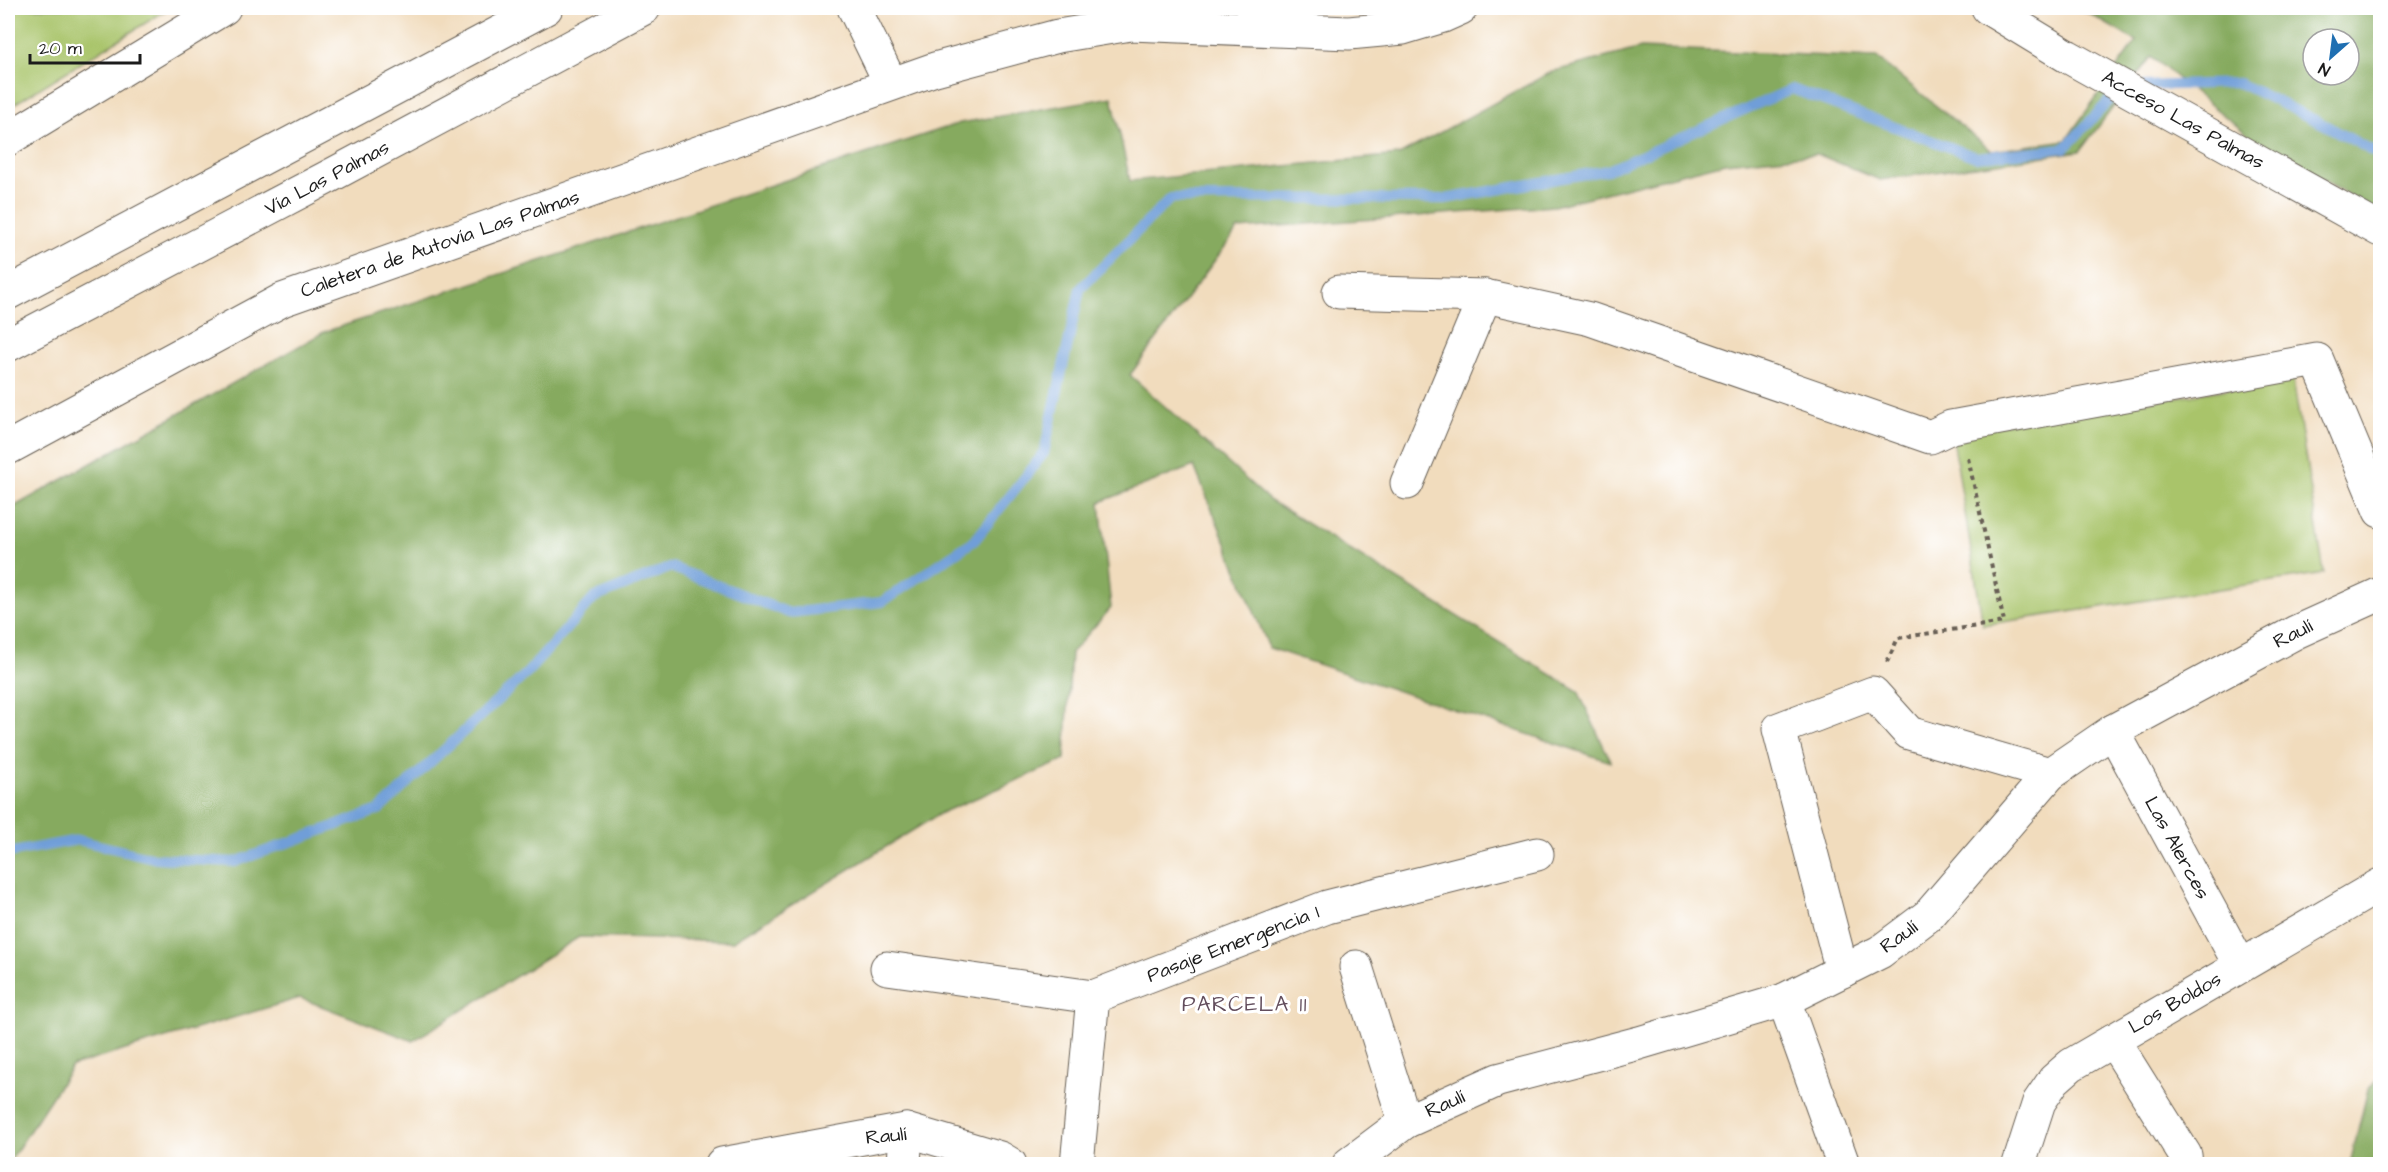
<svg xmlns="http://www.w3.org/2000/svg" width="2388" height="1172" viewBox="0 0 2388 1172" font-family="'Architects Daughter',sans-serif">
  <rect width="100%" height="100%" fill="#fff"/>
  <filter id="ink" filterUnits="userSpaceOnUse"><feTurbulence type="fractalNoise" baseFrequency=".0167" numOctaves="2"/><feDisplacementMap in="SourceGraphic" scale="12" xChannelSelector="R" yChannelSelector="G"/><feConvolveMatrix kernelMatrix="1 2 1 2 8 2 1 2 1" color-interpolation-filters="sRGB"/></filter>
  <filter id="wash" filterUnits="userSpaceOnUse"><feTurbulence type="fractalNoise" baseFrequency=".008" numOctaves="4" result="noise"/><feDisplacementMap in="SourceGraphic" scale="24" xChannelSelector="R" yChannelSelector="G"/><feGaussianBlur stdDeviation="1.35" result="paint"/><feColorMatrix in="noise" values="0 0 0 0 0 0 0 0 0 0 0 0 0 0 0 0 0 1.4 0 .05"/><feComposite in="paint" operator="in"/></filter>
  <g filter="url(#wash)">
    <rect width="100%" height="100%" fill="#f1dcbd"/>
    <g fill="#a9c46a" stroke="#627043" stroke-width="1.5">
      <path d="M8,8H170L8,108Z"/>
      <path d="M2293,379L2324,573L1983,625L1952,432Z"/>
    </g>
    <g fill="#86aa5e" stroke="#51633d" stroke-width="1.5" fill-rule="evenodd">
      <path d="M2079,8H2380V214L2252,138L2151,57L2080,151L1880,180L1817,154L1725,163L1554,206L1238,229L1130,375L1269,500L1578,691L1611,762L1269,648L1194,466L1100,502L1111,608L1071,653L1065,760L941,813L733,941L579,937L413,1041L300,998L72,1066L8,1164V510L324,332L960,123L1112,97L1130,181L1399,155L1551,72L1641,48L1877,58L1992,151L2066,140L2136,41ZM2313,39H2349V75H2313Z"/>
      <path d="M2380,1079V1164H2350L2368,1089Z"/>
    </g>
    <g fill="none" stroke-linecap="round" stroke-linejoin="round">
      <g stroke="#6f9ed8" stroke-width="10">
        <path d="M2140,86L2239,83L2325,125L2380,155"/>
        <path d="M8,853L78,840L153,858L235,862L379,810L526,674L594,598L671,567L789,613L882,602L975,540L1044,453L1080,289L1171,198L1445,199L1608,170L1792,89L1976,157L2065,148L2120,89"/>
      </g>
    </g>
  </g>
  <g filter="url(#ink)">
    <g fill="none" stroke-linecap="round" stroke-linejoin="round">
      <defs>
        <g id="minor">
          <path d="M1339,292L1485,296L1590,319L1930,437L1951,427L2317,360L2380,511"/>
          <path d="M1407,483L1485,296"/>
          <path d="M2113,731L2240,965"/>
          <path d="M1356,967L1405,1122"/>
          <path d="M887,968L1093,997"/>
          <path d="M1842,971L1779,729L1873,693L1909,733L2050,774"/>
          <path d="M1784,1000L1843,1164"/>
          <path d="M2113,1040L2185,1155L2186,1164"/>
          <path d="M722,1164L906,1130L1000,1158L1010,1164"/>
          <path d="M904,1164L906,1130"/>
          <path d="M1077,1164L1093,997L1327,907L1537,854"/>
          <path d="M1349,1164L1405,1122L1498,1080L1639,1043L1784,1000L1880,952L1929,915L2050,774L2113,731L2296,632L2380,594"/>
          <path d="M2019,1164L2039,1102L2054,1080L2071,1065L2380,885"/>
        </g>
        <g id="tertiary">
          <path d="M854,8L891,84"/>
          <path d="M1988,8L2067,56L2380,230"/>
          <path d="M8,139L224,8"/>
          <path d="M8,448L282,300L935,69L1058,36L1131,24L1349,33L1403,28L1443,16L1461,8"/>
        </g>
        <g id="trunk">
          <path d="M8,293L546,8"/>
          <path d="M8,345L330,176L644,8"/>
        </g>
      </defs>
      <use href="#minor" stroke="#675f54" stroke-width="35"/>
      <use href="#tertiary" stroke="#675f54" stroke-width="35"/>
      <use href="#trunk" stroke="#675f54" stroke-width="35"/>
      <path stroke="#675f54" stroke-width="4" stroke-dasharray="4.5 4.5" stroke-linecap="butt" d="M1887,662L1898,638L2004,622L1968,458"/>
      <use href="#minor" stroke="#fff" stroke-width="33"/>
      <use href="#tertiary" stroke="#fff" stroke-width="33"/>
      <use href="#trunk" stroke="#fff" stroke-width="33"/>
    </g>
  </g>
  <g text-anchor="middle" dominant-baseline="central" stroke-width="6" stroke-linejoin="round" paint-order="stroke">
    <g font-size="20" fill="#1c1c1c" stroke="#fff">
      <text transform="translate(2183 120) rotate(29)">Acceso Las Palmas</text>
      <text transform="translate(327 178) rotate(-28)">Vía Las Palmas</text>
      <text transform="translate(440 244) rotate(-19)">Caletera de Autovía Las Palmas</text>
      <text transform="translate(2293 634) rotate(-27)">Raulí</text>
      <text transform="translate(2177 848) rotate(61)">Las Alerces</text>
      <text transform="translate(1899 937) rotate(-36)">Raulí</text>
      <text transform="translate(1233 944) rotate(-21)">Pasaje Emergencia 1</text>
      <text transform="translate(2175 1003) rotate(-30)">Los Boldos</text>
      <text transform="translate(1445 1104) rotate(-24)">Raulí</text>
      <text transform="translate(886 1136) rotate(-6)">Raulí</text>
    </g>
    <g font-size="21" letter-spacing="1.5" fill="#634e5d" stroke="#fff">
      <text x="1245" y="1004">PARCELA 11</text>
    </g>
  </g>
  <rect width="2388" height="1172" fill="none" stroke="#fff" stroke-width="30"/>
  <g transform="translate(2331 57) rotate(208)"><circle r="28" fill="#ffffff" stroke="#a4a4a4" stroke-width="1.5"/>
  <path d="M0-4.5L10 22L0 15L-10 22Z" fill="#1f6fb2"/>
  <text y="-9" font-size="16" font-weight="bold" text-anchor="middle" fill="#1c1c1c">N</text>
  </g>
  <path d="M30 54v9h110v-9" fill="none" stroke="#1c1c1c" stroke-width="3"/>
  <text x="39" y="54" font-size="18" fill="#1c1c1c" stroke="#ffffff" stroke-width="4.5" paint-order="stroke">20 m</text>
</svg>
